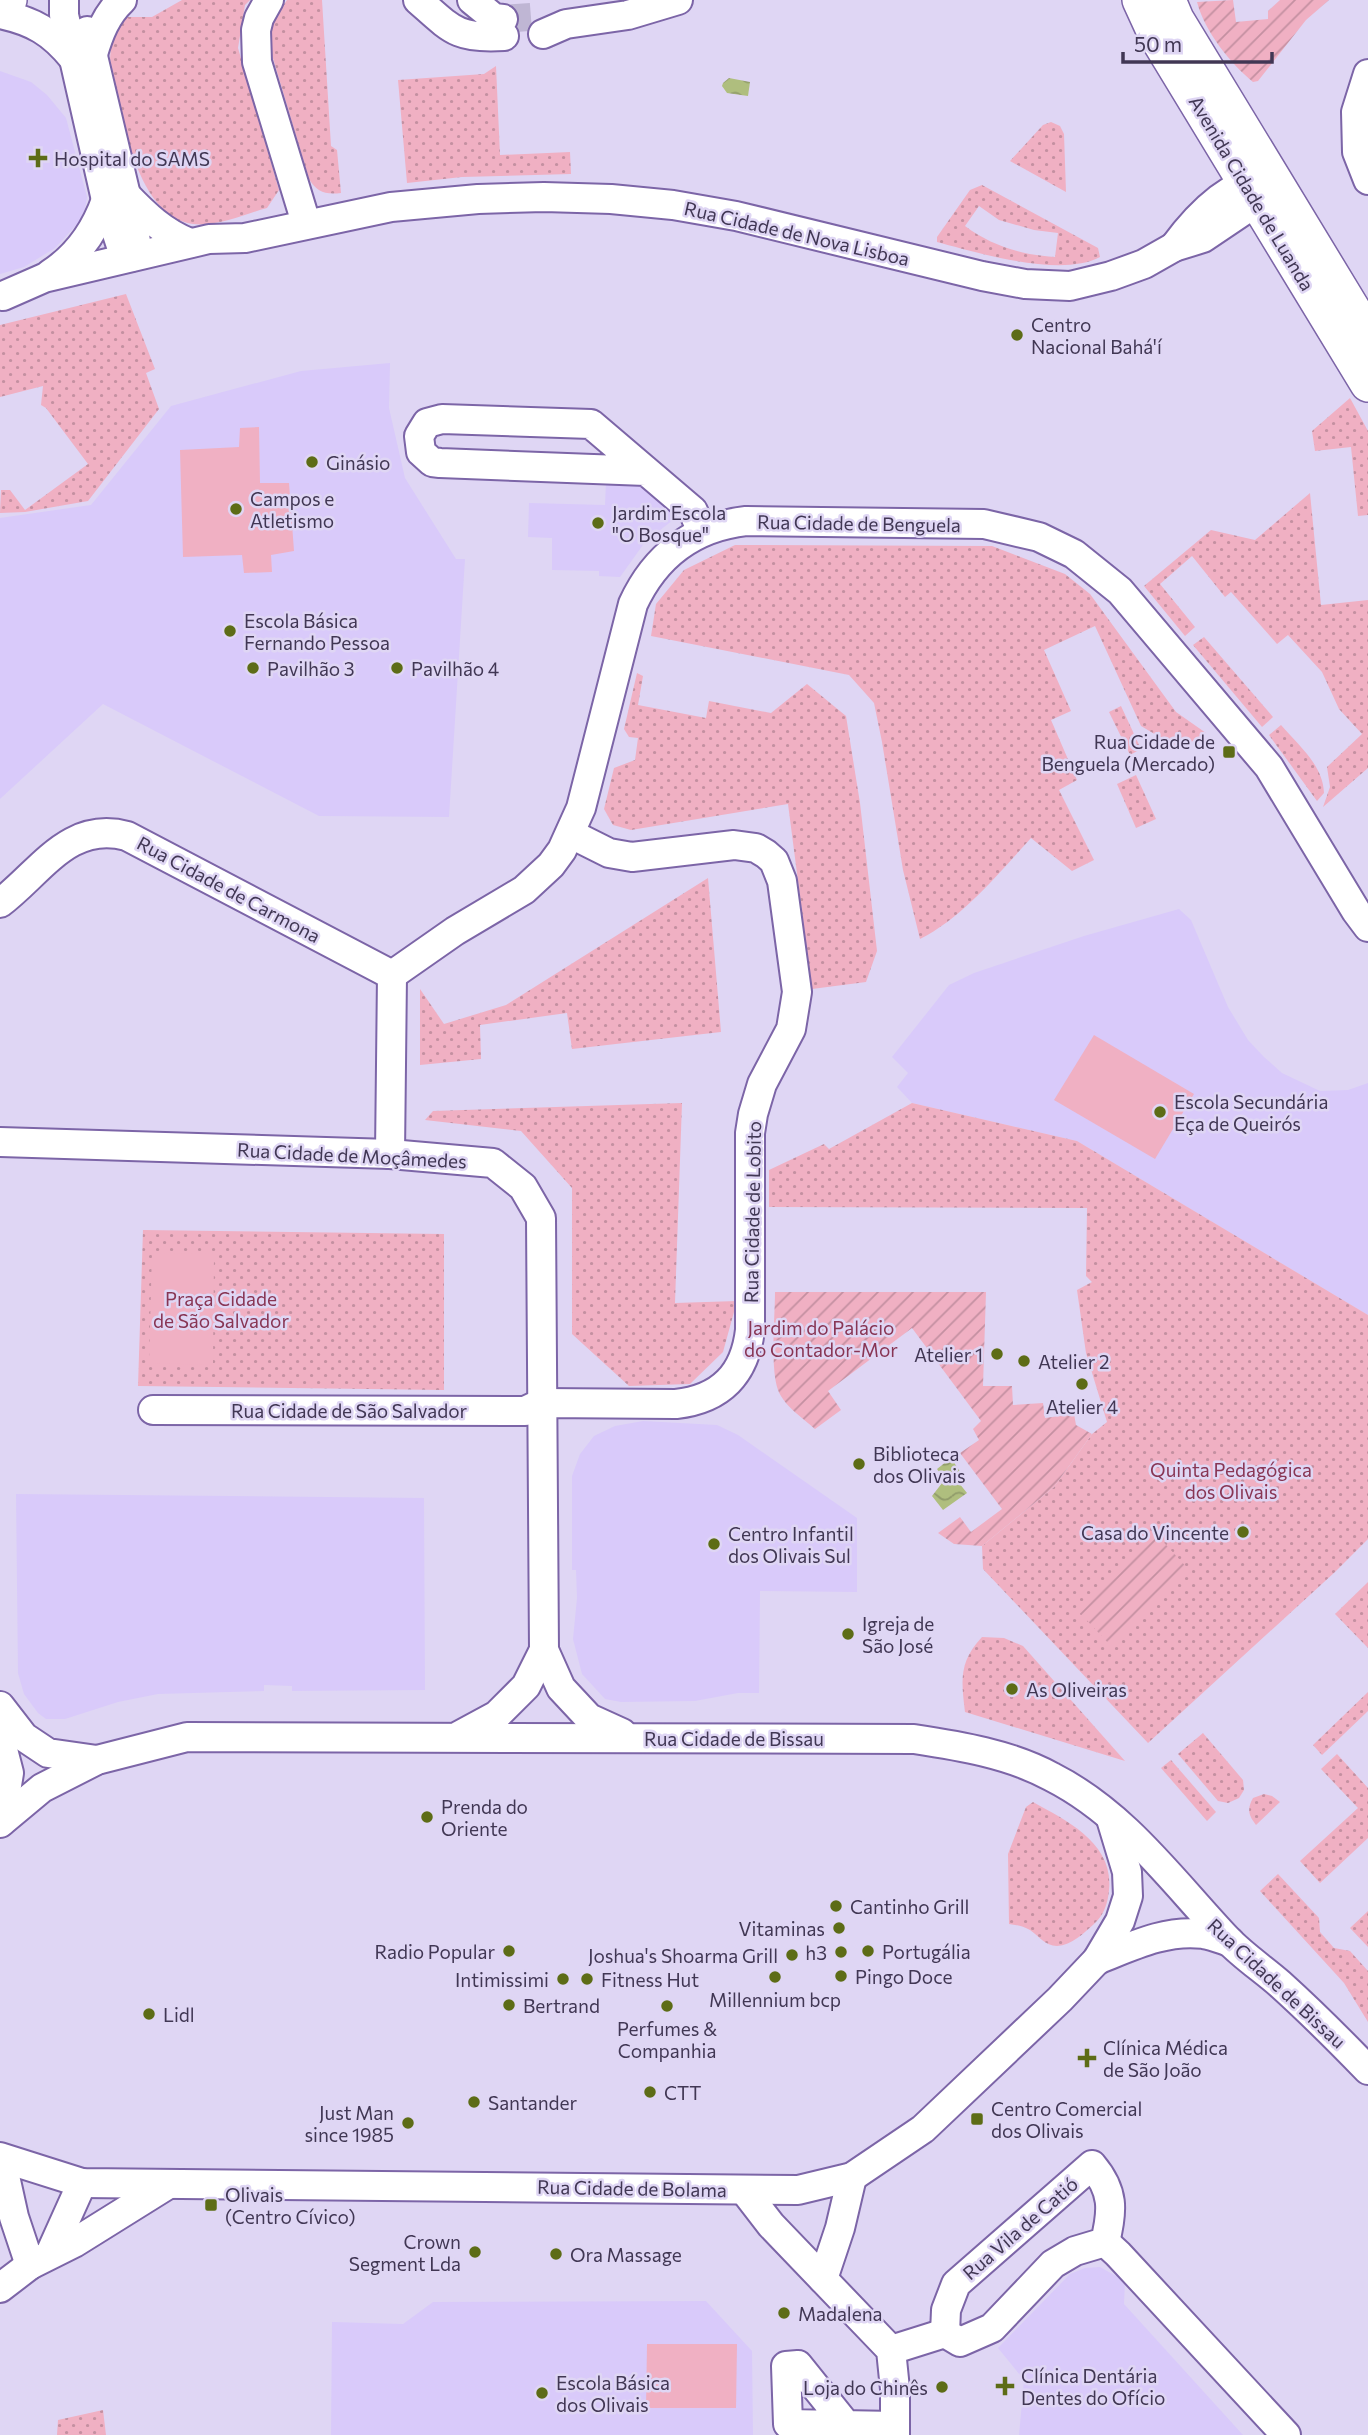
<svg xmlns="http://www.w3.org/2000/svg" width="1368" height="2435" viewBox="0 0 1368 2435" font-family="Commissioner,sans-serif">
  <defs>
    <pattern id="grass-dots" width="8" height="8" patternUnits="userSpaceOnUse" patternTransform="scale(1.75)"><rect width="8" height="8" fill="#f0b0c3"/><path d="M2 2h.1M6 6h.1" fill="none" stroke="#c490a1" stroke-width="1.8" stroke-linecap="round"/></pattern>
    <pattern id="garden-furrows" width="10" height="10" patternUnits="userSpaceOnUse" patternTransform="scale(1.75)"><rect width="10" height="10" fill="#f0b0c3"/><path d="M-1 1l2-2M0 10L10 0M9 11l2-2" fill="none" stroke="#c490a1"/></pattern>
    <pattern id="water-waves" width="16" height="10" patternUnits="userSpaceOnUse" patternTransform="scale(1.75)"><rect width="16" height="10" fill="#afbe7e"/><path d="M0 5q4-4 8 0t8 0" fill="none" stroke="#909b6a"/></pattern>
  </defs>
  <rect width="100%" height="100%" fill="#dfd6f4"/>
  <g fill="#d9cafa">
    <path d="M0,71L31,82L47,95L66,118L87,197L85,209L79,222L55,248L24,267L0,274Z"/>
    <path d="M390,363L389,408L405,478L456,559H465L449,817L319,816L103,704L0,799V518L91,505L171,406L301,371Z"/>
    <path d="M606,482L642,483L678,516L645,542L620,577L599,576V571L552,570V538L528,537L529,503L605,505Z"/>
    <path d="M1179,909L1191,920L1228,1007L1248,1040L1264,1057L1282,1073L1320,1091L1348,1090L1368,1083V1315L1077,1141L912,1103L897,1087L908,1073L892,1057L949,985L974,973L1084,936Z"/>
    <path d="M643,1421L717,1425L738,1435L857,1518V1592L760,1591L759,1693H738L695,1701L621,1702L605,1699L582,1674L573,1639L577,1598L576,1570H572V1476L580,1454L594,1436L615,1426Z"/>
    <path d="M16,1494L424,1498L425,1690L292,1691V1686L264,1685V1691L158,1694L118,1702L65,1719H46L38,1713L24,1694L18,1673Z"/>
    <path d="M1100,2267L1125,2281L1124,2304L1243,2435H1019L1024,2380L998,2348L1070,2274L1085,2268Z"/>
    <path d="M706,2301L752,2351L753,2435H331L332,2322L403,2324L433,2302Z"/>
  </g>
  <g fill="url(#grass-dots)" fill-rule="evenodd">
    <path d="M182,0H250L245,5L238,48L279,190L267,208C245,214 217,227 193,224C133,216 121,106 110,59L111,46L121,17H152Z"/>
    <path d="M287,0H322L331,146L337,150L341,193C325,195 317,192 309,179L269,45L273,21Z"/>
    <path d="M496,66L500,155L570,152L571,174L462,177L407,183L398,80L484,74Z"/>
    <path d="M1051,122L1060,126L1064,134L1066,192L1010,161L1043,125Z"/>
    <path d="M982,185L1098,248L1100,257C1061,278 978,253 937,242V237L970,190ZM979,206L999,220L1034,230L1058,233L1055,257C1022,255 992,246 965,226Z"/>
    <path d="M126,294L155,369L146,373L159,409L88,501L25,512L0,513L1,490H10L25,510L88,464L46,408L41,405L43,386L0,397V325Z"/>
    <path d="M1350,398L1368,431V515L1358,516L1351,447L1315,451L1312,431Z"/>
    <path d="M1310,493L1321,605L1368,600V768L1323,807L1330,787L1327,767L1362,734L1339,709L1322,672L1288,635L1277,644L1231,592L1225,597L1192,556L1160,584L1195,627L1185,636L1144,586L1211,530L1255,540Z"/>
    <path d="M735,545L992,546L1065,574L1090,594L1176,712L1206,733L1180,749L1141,726L1095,626L1044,650L1071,711L1051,720L1077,780L1059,790L1094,860L1072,871L1031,838C999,873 962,918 920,939L903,870L882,742L874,703L849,675L651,636L656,604L684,570Z"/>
    <path d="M1204,637L1273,717L1262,727L1193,645Z"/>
    <path d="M637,673L643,676L638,705L706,718L709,701L771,713L807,684L846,716L860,803L877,951L866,982L812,989L788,804L631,830L613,825L604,809L614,768L635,760L638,738L629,737L624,729Z"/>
    <path d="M1121,706L1141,749L1130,755L1109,712Z"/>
    <path d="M1281,725C1299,746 1323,765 1324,793L1317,801L1269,735Z"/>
    <path d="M1136,775L1156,819L1136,828L1117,784Z"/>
    <path d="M708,878L721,1032L572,1049L567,1013L480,1025L481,1059L420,1065V989L444,1024L506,1005Z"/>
    <path d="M682,1103L675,1303L737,1301L723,1352L690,1384L629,1386L572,1334V1188L521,1131L425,1120L433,1111Z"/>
    <path d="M912,1103L1077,1141L1368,1315V1539L1335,1572L1148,1743L983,1569L982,1546L1054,1487L1092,1434L1107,1422L1086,1353L1077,1290L1092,1282L1086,1276L1087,1208L769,1207V1170L824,1144L829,1149Z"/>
    <path d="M143,1230L444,1234V1390L138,1386Z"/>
    <path d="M1368,1582V1648L1335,1614Z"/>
    <path d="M982,1637L1004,1638L1023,1646L1125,1761L965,1712C961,1679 959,1662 982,1637Z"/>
    <path d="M1368,1692V1711L1322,1755L1313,1745Z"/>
    <path d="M1203,1733L1243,1780L1244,1790L1239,1798L1228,1803L1218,1801L1178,1754Z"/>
    <path d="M1337,1754L1368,1788V1838L1320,1883L1300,1861L1358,1808L1321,1769Z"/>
    <path d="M1171,1760L1216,1812L1207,1821L1161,1768Z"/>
    <path d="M1264,1794L1272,1796L1280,1802L1256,1825C1248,1815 1247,1809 1253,1798Z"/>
    <path d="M1033,1802C1067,1821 1114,1843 1109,1890C1108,1903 1104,1915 1094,1924C1084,1933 1072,1945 1057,1946C1045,1946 1039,1936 1030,1930C1023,1926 1016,1925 1009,1924L1008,1854L1026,1807Z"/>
    <path d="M1278,1874L1319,1918L1320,1932L1334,1948L1350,1951L1368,1971V2022L1344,1983L1260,1891Z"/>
    <path d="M1368,1911V1947L1350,1928Z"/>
    <path d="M103,2410L106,2435H57L58,2420Z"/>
  </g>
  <g fill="url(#garden-furrows)">
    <path d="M1233,0L1236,22L1268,19V11L1280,0H1329L1306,20L1258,81L1253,82C1230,63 1205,32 1197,2Z"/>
    <path d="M775,1292H986L983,1386H1012L1013,1405L1043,1403L1045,1418L1074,1414L1076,1425L1092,1434L1054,1487L982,1546L954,1544L938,1533L960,1517L971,1532L1002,1509L960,1453L979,1440L973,1429L981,1421L912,1328L828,1391L841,1410L815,1429C803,1418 784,1406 778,1390C770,1368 775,1317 775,1292Z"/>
    <path d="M1156,1534L1191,1572L1111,1646L1079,1612V1605Z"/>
  </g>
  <g fill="#f0b0c3">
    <path d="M259,427L260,483H289L294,551L271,555L272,572L244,573L242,555L183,557L180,450L239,447L240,428Z"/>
    <path d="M1094,1035L1194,1094L1155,1159L1054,1100Z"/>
    <path d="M152,1253L214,1254L213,1365L149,1363Z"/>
    <path d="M647,2344H737L736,2408H646Z"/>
  </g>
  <g fill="url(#water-waves)">
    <path d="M729,78L750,82L748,96L727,93L722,86L723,83Z"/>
    <path d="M951,1458L961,1473L955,1478L967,1493L943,1510L932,1496L942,1483V1476L937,1469Z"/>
  </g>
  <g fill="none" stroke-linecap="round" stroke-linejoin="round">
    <path stroke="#bfb6d4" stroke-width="28" stroke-dasharray="28 14" stroke-linecap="butt" d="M503,19L542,16"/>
    <defs>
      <g id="minor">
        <path d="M64,0V15L106,200L121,246L131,257"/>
        <path d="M269,0L259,18L256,30L257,62L306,223"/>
        <path d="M418,0C452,30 457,39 504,36"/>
        <path d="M472,0L494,18L503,19"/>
        <path d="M0,14C33,21 52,32 73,58"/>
        <path d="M87,31L134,229L136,242L134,251"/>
        <path d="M543,34L566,24L628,15L678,0"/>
        <path d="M93,54C99,34 106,15 122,0"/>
        <path d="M1368,74L1356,112L1357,152L1368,180"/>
        <path d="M126,195C145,215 164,233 190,243"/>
        <path d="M1174,247C1196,217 1226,185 1263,178"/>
        <path d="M50,274C78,256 95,231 106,200"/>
        <path d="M3,296L44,278L209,239L245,238L391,207L478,199L544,197L611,199L673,205L736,216L982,276L1025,284L1070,286L1111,276L1144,264L1174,247L1203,238L1258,201L1268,184"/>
        <path d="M646,471L440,463L432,462L421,452L419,436L427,423L442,419L591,424L693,511L702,532"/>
        <path d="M0,903C40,873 69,820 127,836L392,975"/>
        <path d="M392,975L455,931L524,890L551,865L562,850L581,808L633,604C655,556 693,527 746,521L984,524L1039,537L1074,554L1120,591L1269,767L1356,911L1368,927"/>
        <path d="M0,1142L390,1154L493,1163L523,1187L541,1218L544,1650L561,1688L589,1718L622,1733"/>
        <path d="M390,1154L392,975"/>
        <path d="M153,1410L525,1411L542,1403L676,1404C721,1399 745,1374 750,1330V1133L753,1114L762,1084L791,1029L797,992L782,881L774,861L766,854L756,848L734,845L632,857L609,853L571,834"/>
        <path d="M0,1706L24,1737L48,1753L97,1760"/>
        <path d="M460,1735L497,1715L526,1686L544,1650"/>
        <path d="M0,1738L9,1773L1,1822"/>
        <path d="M0,1823L42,1788L97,1760L187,1737L914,1739C960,1746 1010,1754 1052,1777C1125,1814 1173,1882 1227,1939C1243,1956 1263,1969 1280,1984C1311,2012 1340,2041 1368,2070"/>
        <path d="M1097,1960C1130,1947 1166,1929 1203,1934C1212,1935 1221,1939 1230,1942"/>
        <path d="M0,2157L82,2183L798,2190L852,2177L923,2129L1060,1999L1097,1960L1120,1921L1128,1896L1127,1872L1111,1819"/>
        <path d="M1,2158L14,2217L30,2265"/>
        <path d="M1092,2165C1114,2191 1113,2210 1105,2242L1075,2251L1053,2264L992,2328L960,2342L945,2333L946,2310L956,2284Z"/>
        <path d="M744,2190L771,2225L891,2350L895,2389V2435"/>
        <path d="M1105,2242L1118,2254L1286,2435"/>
        <path d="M50,2254L82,2183"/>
        <path d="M823,2279L840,2228L852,2177"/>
        <path d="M0,2288L30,2265L74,2243L167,2185"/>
        <path d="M891,2350L945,2333"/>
        <path d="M847,2426L798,2365L786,2366L788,2424L895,2426"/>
      </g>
      <g id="major">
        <path d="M1140,0L1157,37L1368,384"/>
        <path d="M1168,0L1176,19L1368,335"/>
        <path d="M0,2L9,0"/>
      </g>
    </defs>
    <use href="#minor" stroke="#7c65a7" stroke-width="32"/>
    <use href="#major" stroke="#7c65a7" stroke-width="38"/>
    <use href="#minor" stroke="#fff" stroke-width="28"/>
    <use href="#major" stroke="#fff" stroke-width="35"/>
  </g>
  <g fill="#5d6c16" stroke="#dfd6f4" stroke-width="2.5">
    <path d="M34.5 147.5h7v7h7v7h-7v7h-7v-7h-7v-7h7z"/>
    <circle cx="1017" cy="335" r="7"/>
    <circle cx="312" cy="462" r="7"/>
    <circle cx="236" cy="509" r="7"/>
    <circle cx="598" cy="523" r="7"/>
    <circle cx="230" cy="631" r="7"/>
    <circle cx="253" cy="668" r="7"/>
    <circle cx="397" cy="668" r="7"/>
    <rect x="1222" y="745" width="14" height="14" rx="3.5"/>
    <circle cx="1160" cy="1112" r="7"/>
    <circle cx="997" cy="1354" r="7"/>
    <circle cx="1024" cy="1361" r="7"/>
    <circle cx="1082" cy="1384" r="7"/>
    <circle cx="859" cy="1464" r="7"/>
    <circle cx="1243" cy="1532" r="7"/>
    <circle cx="714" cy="1544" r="7"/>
    <circle cx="848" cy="1634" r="7"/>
    <circle cx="1012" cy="1689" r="7"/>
    <circle cx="427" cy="1817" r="7"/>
    <circle cx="836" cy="1906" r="7"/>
    <circle cx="839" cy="1928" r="7"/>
    <circle cx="509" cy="1951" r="7"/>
    <circle cx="868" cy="1951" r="7"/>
    <circle cx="841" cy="1952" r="7"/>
    <circle cx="792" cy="1955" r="7"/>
    <circle cx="841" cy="1976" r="7"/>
    <circle cx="775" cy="1977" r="7"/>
    <circle cx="563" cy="1979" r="7"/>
    <circle cx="587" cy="1979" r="7"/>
    <circle cx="509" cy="2005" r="7"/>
    <circle cx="667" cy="2006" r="7"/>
    <circle cx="149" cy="2014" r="7"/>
    <path d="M1083.5 2047.5h7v7h7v7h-7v7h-7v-7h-7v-7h7z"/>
    <circle cx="650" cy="2092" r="7"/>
    <circle cx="474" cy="2102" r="7"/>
    <rect x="970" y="2112" width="14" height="14" rx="3.5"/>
    <circle cx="408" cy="2123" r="7"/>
    <rect x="204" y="2198" width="14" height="14" rx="3.5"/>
    <circle cx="475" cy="2252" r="7"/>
    <circle cx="556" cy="2254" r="7"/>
    <circle cx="784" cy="2313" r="7"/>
    <path d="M1001.5 2375.5h7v7h7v7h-7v7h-7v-7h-7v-7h7z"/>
    <circle cx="942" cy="2387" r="7"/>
    <circle cx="542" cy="2393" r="7"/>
  </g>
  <g text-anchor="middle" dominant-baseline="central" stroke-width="5" stroke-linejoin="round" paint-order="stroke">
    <g font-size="19" fill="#413754" stroke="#dfd6f4" text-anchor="start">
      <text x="54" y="158">Hospital do SAMS</text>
      <text x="1031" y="324">Centro<tspan x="1031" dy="22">Nacional Bahá'í</tspan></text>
      <text x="326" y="462">Ginásio</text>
      <text x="250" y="498">Campos e<tspan x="250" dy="22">Atletismo</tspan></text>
      <text x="612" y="512">Jardim Escola<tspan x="612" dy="22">"O Bosque"</tspan></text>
      <text x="244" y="620">Escola Básica<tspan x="244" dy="22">Fernando Pessoa</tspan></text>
      <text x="267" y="668">Pavilhão 3</text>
      <text x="411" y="668">Pavilhão 4</text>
      <text x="1215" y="741" text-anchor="end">Rua Cidade de<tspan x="1215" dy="22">Benguela (Mercado)</tspan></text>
      <text x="1174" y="1101">Escola Secundária<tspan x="1174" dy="22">Eça de Queirós</tspan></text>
      <text x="983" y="1354" text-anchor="end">Atelier 1</text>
      <text x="1038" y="1361">Atelier 2</text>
      <text x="1082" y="1406" text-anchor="middle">Atelier 4</text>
      <text x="873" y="1453">Biblioteca<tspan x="873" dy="22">dos Olivais</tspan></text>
      <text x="1229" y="1532" text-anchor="end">Casa do Vincente</text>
      <text x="728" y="1533">Centro Infantil<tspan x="728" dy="22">dos Olivais Sul</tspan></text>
      <text x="862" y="1623">Igreja de<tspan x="862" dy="22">São José</tspan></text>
      <text x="1026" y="1689">As Oliveiras</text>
      <text x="441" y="1806">Prenda do<tspan x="441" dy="22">Oriente</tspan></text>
      <text x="850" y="1906">Cantinho Grill</text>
      <text x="825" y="1928" text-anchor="end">Vitaminas</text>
      <text x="495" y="1951" text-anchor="end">Radio Popular</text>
      <text x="882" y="1951">Portugália</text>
      <text x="827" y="1952" text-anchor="end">h3</text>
      <text x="778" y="1955" text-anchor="end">Joshua's Shoarma Grill</text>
      <text x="855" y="1976">Pingo Doce</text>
      <text x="549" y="1979" text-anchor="end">Intimissimi</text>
      <text x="601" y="1979">Fitness Hut</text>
      <text x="775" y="1999" text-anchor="middle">Millennium bcp</text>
      <text x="523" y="2005">Bertrand</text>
      <text x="163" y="2014">Lidl</text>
      <text x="667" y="2028" text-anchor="middle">Perfumes &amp;<tspan x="667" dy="22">Companhia</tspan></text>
      <text x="1103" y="2047">Clínica Médica<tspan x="1103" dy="22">de São João</tspan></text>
      <text x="664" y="2092">CTT</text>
      <text x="488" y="2102">Santander</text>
      <text x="991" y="2108">Centro Comercial<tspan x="991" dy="22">dos Olivais</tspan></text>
      <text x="394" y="2112" text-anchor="end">Just Man<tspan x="394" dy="22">since 1985</tspan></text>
      <text x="225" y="2194">Olivais<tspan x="225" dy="22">(Centro Cívico)</tspan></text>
      <text x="461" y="2241" text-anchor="end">Crown<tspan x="461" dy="22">Segment Lda</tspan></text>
      <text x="570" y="2254">Ora Massage</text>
      <text x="798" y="2313">Madalena</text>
      <text x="1021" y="2375">Clínica Dentária<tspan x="1021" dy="22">Dentes do Ofício</tspan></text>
      <text x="556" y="2382">Escola Básica<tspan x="556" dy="22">dos Olivais</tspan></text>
      <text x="928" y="2387" text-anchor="end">Loja do Chinês</text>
    </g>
    <g font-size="19" fill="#413754" stroke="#dfd6f4">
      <text transform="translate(1252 193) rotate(59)">Avenida Cidade de Luanda</text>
      <text transform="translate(797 233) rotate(13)">Rua Cidade de Nova Lisboa</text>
      <text transform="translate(859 523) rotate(1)">Rua Cidade de Benguela</text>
      <text transform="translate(229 889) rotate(28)">Rua Cidade de Carmona</text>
      <text transform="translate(352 1155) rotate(3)">Rua Cidade de Moçâmedes</text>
      <text transform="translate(752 1212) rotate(-89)">Rua Cidade de Lobito</text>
      <text x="349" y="1410">Rua Cidade de São Salvador</text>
      <text x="734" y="1738">Rua Cidade de Bissau</text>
      <text transform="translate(1277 1983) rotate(43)">Rua Cidade de Bissau</text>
      <text transform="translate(632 2188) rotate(1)">Rua Cidade de Bolama</text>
      <text transform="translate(1020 2228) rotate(-41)">Rua Vila de Catió</text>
    </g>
    <g font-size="19" fill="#883554" stroke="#dfd6f4">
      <text x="221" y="1298">Praça Cidade<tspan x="221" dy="22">de São Salvador</tspan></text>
      <text x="821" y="1327">Jardim do Palácio<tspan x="821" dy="22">do Contador-Mor</tspan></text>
      <text x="1231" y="1469">Quinta Pedagógica<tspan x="1231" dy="22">dos Olivais</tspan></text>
    </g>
  </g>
  <path d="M1123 52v10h149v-10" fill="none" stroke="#413754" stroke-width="3.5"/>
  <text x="1134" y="52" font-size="21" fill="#413754" stroke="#dfd6f4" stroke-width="5" paint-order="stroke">50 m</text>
</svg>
